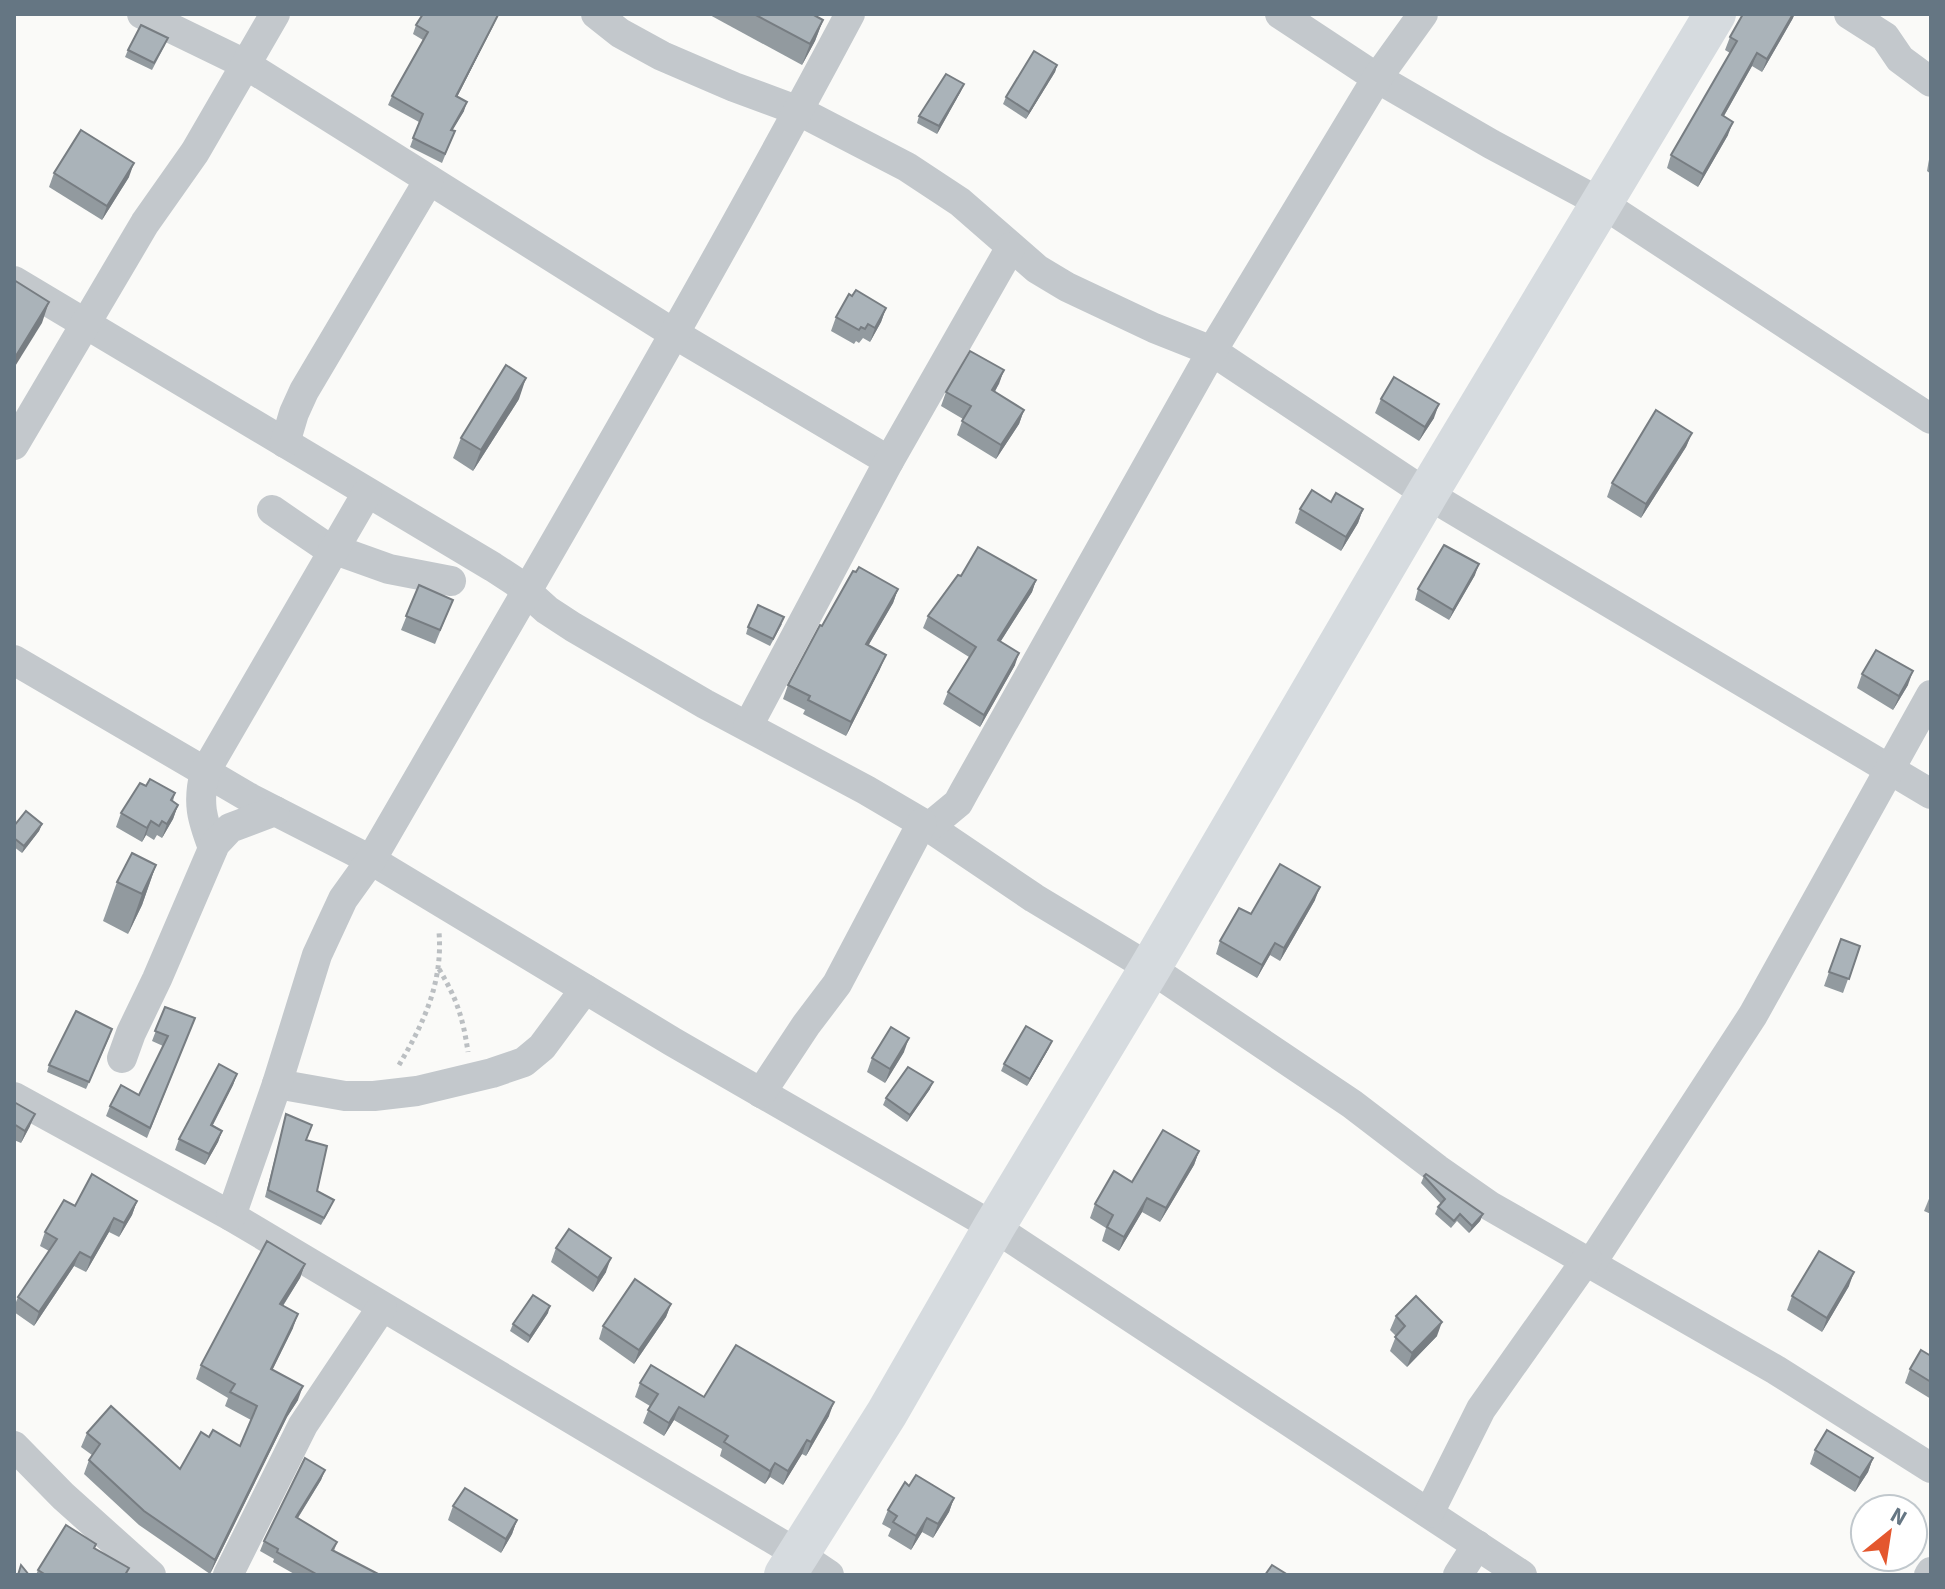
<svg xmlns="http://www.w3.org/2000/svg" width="1945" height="1589" viewBox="0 0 1945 1589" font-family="'Source Sans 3',sans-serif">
  <rect width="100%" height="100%" fill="#fafaf8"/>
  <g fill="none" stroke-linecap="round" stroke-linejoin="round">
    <g stroke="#bbbfc2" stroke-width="5" stroke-dasharray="4 4" stroke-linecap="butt">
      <path d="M439,969C457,999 463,1018 468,1052"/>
      <path d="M399,1065C424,1023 443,982 439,932"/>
    </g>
    <g stroke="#c3c8cc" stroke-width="30">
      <path d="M142,14L245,64L673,333L889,461"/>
      <path d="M596,14L620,33L662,56L734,87L799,111L907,167L960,202L1037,269L1067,287L1154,328L1212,351L1427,494L1931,794"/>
      <path d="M1280,14L1377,78L1491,144L1603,204L1931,419"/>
      <path d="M1849,14L1885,37L1900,59L1931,82"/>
      <path d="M14,281L493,567L516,582L547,610L573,627L705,704L866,790L929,827L1034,898L1150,968L1352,1104L1437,1169L1490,1206L1776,1370L1931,1468"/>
      <path d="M285,443L294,413L304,391L429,180"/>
      <path d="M14,445L145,223L195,152L275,14"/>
      <path d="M272,510L332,551"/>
      <path d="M333,549L389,569L451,581"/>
      <path d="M14,660L250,798L371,860L673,1042L994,1227L1522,1575"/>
      <path d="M748,726L889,461L1011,247"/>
      <path d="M929,827L958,803L964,792L1212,351L1377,78L1423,14"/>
      <path d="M213,848C202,819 197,803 205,772L367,493"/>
      <path d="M122,1058L131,1033L157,979L215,844L230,828L275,811"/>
      <path d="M277,1084L345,1096H374L417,1091L492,1073L524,1062L542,1047L585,989"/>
      <path d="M761,1093L806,1025L837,984L922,823"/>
      <path d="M14,1097L231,1216L798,1554L829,1575"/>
      <path d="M231,1216L277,1084L317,955L343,899L371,860C533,580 698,300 850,14"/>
      <path d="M1592,1262L1753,1015L1931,695"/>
      <path d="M14,1446L63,1496L151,1575"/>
      <path d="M1429,1513L1481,1409L1587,1259"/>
      <path d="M228,1575L303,1425L382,1307"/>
      <path d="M1458,1575L1477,1545"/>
      <path d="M1929,1575L1931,1572"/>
    </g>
    <path stroke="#d6dbdf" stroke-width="42" d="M785,1575L887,1413L994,1227L1150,968L1427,494L1715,14"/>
  </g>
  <g fill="#929a9f">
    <path d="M708,14H812L823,20L815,41L802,65Z"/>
    <path d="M1793,18L1762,72L1752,66L1724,116L1728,135L1698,187L1667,168L1671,155L1730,53L1725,50L1730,37Z"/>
    <path d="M494,24L457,97L464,111L452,130L455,131L442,163L410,147L419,122L388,105L392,96L423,40L413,34L416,25Z"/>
    <path d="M165,45L152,70L125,57L128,50Z"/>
    <path d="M1057,65L1055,72L1026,119L1003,104L1006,97Z"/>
    <path d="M961,91L937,134L917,123L919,116Z"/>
    <path d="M1931,148V174L1927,171Z"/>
    <path d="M54,173L129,177L102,220L49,187Z"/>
    <path d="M852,296L886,308L881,322L870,342L863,338L859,343L856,341L854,344L831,331L836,317Z"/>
    <path d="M1004,370L995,392L1024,410L1019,424L996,459L957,435L963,419L941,406L946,392Z"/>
    <path d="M519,399L473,471L453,458L461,438Z"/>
    <path d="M1381,399L1434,418L1419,441L1375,413Z"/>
    <path d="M1692,433L1686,447L1641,518L1607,497L1612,483Z"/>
    <path d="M1331,502L1363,509L1358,523L1341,551L1295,523L1300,509Z"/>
    <path d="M1475,575L1449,620L1415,600L1418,589Z"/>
    <path d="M961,576L1036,580L1032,592L1000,642L1015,665L980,727L943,704L948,692L969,657L923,628L928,616Z"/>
    <path d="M419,585L453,600L435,644L401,630Z"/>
    <path d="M898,589L893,603L868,646L880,669L846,736L803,714L805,710L783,699L788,685L822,626Z"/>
    <path d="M782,624L770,646L746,634L748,627Z"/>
    <path d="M1862,674L1908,685L1893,710L1857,688Z"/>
    <path d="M146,786L175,793L173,801L178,805L173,819L162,838L157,835L154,840L146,835L142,842L116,827L121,813Z"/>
    <path d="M42,824L39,831L22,853L14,847V826Z"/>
    <path d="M156,865L142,905L128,934L103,921L117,882Z"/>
    <path d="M1315,900L1280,961L1270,955L1257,978L1216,954L1220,941L1251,914Z"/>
    <path d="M1841,939L1860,946L1843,993L1824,986Z"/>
    <path d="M165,1007L195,1018L147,1138L106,1116L110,1106L139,1095L163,1046L152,1041Z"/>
    <path d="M110,1036L86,1089L47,1072L49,1065Z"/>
    <path d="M1049,1048L1027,1086L1001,1071L1004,1064Z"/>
    <path d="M904,1052L885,1083L867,1072L872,1058Z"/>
    <path d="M237,1074L233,1085L213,1125L222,1131L218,1142L205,1165L175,1150L179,1139Z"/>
    <path d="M930,1089L907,1122L883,1105L886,1098Z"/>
    <path d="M14,1102L30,1126L21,1143L14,1140Z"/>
    <path d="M286,1114L306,1140L317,1191L331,1207L321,1225L265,1197Z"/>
    <path d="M1199,1151L1194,1165L1160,1222L1142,1212L1119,1251L1102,1241L1106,1228L1090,1218L1095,1204L1132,1182Z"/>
    <path d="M1424,1176L1483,1214L1480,1221L1469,1233L1457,1221L1451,1228L1435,1214L1438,1207L1441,1204L1421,1183Z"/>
    <path d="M1931,1194V1214L1924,1211Z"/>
    <path d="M137,1201L132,1215L119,1237L109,1232L86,1272L74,1266L34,1326L14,1312V1307L18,1297L49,1251L40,1246L45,1232L75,1206Z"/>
    <path d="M556,1248L606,1272L593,1292L551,1262Z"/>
    <path d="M305,1264L300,1278L283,1306L293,1328L272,1370L298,1400L287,1417L210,1574L139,1525L84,1474L89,1460L92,1455L81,1447L87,1433L180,1469L209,1437L240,1446L251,1420L225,1406L228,1398L196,1379L201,1365Z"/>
    <path d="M1849,1286L1822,1332L1787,1310L1792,1296Z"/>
    <path d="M671,1304L666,1317L634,1364L599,1339L603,1326Z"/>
    <path d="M548,1313L528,1343L510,1331L513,1324Z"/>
    <path d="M1396,1316L1437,1336L1407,1367L1390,1351L1396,1336L1390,1330Z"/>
    <path d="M1931,1356V1399L1905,1383L1910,1369Z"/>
    <path d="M640,1383L704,1397L829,1416L806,1456L802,1454L783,1485L770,1477L765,1484L720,1456L722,1449L674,1420L664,1436L643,1423L650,1406L635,1397Z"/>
    <path d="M1815,1450L1873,1458L1868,1472L1855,1492L1810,1464Z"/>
    <path d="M325,1470L321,1480L298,1518L337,1542L334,1551L380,1575H296L273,1562L274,1559L260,1551L264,1541Z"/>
    <path d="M909,1486L954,1498L949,1512L933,1538L922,1532L911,1550L888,1536L891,1529L882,1524L888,1510Z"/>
    <path d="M453,1506L517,1520L512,1534L501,1553L448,1520Z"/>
    <path d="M95,1548L126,1575H36L38,1570Z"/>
  </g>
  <g fill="#777d82">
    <path d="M1793,14H1795L1793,18L1762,72L1767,59Z"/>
    <path d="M498,15L494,24L453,105L456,96Z"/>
    <path d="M823,20L815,41L802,65L810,44Z"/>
    <path d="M1757,53L1752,66L1717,128L1722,115Z"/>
    <path d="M1057,65L1055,72L1026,119L1029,112Z"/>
    <path d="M964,84L961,91L937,134L939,126Z"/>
    <path d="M467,102L464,111L448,138L451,130Z"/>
    <path d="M1733,122L1728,135L1698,187L1703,174Z"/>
    <path d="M134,163L129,177L102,220L107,206Z"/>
    <path d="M49,302L42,323L14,368V359Z"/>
    <path d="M886,308L881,322L870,342L875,328Z"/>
    <path d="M1004,370L999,384L987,404L992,390Z"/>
    <path d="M526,378L519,399L473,471L481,450Z"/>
    <path d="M1439,404L1434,418L1419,441L1425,427Z"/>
    <path d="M1024,410L1019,424L996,459L1001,445Z"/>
    <path d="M1692,433L1686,447L1641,518L1646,504Z"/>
    <path d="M1363,509L1358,523L1341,551L1346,537Z"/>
    <path d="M1479,564L1475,575L1449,620L1453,610Z"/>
    <path d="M1036,580L1032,592L994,652L998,640Z"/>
    <path d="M898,589L893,603L861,658L866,644Z"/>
    <path d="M1019,653L1015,665L980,727L984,715Z"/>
    <path d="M886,655L880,669L846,736L851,722Z"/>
    <path d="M1913,671L1908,685L1893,710L1899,696Z"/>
    <path d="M178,805L173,819L162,838L167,824Z"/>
    <path d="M151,821L146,835L142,842L147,828Z"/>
    <path d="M42,824L39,831L22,853L24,846Z"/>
    <path d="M156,865L142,905L128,934L142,894Z"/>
    <path d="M1320,887L1315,900L1280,961L1284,948Z"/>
    <path d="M1275,943L1270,955L1257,978L1262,965Z"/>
    <path d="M909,1038L904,1052L885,1083L890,1069Z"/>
    <path d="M1052,1041L1049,1048L1027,1086L1030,1079Z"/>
    <path d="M237,1074L233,1085L207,1136L211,1125Z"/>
    <path d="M933,1082L930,1089L907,1122L910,1115Z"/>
    <path d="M35,1114L30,1126L21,1143L25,1131Z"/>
    <path d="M222,1131L218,1142L205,1165L209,1154Z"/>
    <path d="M1199,1151L1194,1165L1160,1222L1166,1208Z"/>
    <path d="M1147,1198L1142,1212L1119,1251L1124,1237Z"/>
    <path d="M137,1201L132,1215L119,1237L124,1223Z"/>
    <path d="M1483,1214L1480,1221L1469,1233L1472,1226Z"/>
    <path d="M114,1218L109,1232L86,1272L91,1258Z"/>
    <path d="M80,1252L74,1266L34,1326L39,1312Z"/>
    <path d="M611,1258L606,1272L593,1292L598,1278Z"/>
    <path d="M305,1264L300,1278L275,1318L280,1304Z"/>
    <path d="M1854,1272L1849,1286L1822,1332L1827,1318Z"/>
    <path d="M671,1304L666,1317L634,1364L639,1350Z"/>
    <path d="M550,1306L548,1313L528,1343L530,1336Z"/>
    <path d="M298,1314L293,1328L266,1383L271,1369Z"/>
    <path d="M1442,1322L1437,1336L1407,1367L1412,1353Z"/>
    <path d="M303,1386L298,1400L287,1417L210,1574L215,1560L292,1403Z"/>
    <path d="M834,1402L829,1416L806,1456L811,1442Z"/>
    <path d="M679,1407L674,1420L664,1436L669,1423Z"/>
    <path d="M807,1440L802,1454L783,1485L788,1471Z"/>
    <path d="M1873,1458L1868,1472L1855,1492L1860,1478Z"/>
    <path d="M775,1463L770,1477L765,1484L770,1471Z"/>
    <path d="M325,1470L321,1480L292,1527L296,1517Z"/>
    <path d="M954,1498L949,1512L933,1538L938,1524Z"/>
    <path d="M927,1518L922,1532L911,1550L916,1536Z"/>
    <path d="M517,1520L512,1534L501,1553L506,1539Z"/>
  </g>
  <g fill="#aab3b9" stroke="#777d82" stroke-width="2">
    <path d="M423,14L498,15L456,96L467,102L451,130L455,131L445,154L413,138L423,114L392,96L428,32L416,25Z"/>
    <path d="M754,14H812L823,20L810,44Z"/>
    <path d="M1743,14H1793L1767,59L1757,53L1722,115L1733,122L1703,174L1671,155L1737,41L1730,37Z"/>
    <path d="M141,25L168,38L154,63L128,50Z"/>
    <path d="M1034,51L1057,65L1029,112L1006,97Z"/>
    <path d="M946,74L964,84L939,126L919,116Z"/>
    <path d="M81,130L134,163L107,206L54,173Z"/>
    <path d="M14,280L49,302L14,359Z"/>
    <path d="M856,290L886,308L875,328L868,324L865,329L861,327L859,330L836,317L849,294L852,296Z"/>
    <path d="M970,351L1004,370L992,390L1024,410L1001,445L962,421L971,406L946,392Z"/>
    <path d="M506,365L526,378L481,450L461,438Z"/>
    <path d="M1394,377L1439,404L1425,427L1381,399Z"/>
    <path d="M1656,410L1692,433L1646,504L1612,483Z"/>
    <path d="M1312,490L1331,502L1336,493L1363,509L1346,537L1300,509Z"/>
    <path d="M1444,545L1479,564L1453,610L1418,589Z"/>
    <path d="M978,547L1036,580L998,640L1019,653L984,715L948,692L976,647L928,616L958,575L961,576Z"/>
    <path d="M859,567L898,589L866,644L886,655L851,722L808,700L810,696L788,685L820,625L822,626L853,571L856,572Z"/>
    <path d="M419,585L453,600L440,630L406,616Z"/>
    <path d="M758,605L784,617L773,639L748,627Z"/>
    <path d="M1876,650L1913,671L1899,696L1862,674Z"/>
    <path d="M150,779L175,793L171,800L178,805L167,824L162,821L159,826L151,821L147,828L121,813L140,783L146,786Z"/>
    <path d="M26,811L42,824L24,846L14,838V826Z"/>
    <path d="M132,853L156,865L142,894L117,882Z"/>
    <path d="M1280,864L1320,887L1284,948L1275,943L1262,965L1220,941L1239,908L1251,914Z"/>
    <path d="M1841,939L1860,946L1849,979L1829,972Z"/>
    <path d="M165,1007L195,1018L150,1128L110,1106L121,1085L139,1095L168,1036L155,1031Z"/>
    <path d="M76,1011L112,1029L89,1082L49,1065Z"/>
    <path d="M1026,1026L1052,1041L1030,1079L1004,1064Z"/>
    <path d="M891,1027L909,1038L890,1069L872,1058Z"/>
    <path d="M219,1064L237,1074L211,1125L222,1131L209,1154L179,1139Z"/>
    <path d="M908,1067L933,1082L910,1115L886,1098Z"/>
    <path d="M14,1102L35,1114L25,1131L14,1124Z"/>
    <path d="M286,1114L312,1125L306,1140L327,1146L317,1191L334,1200L324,1218L268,1190Z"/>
    <path d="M1163,1130L1199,1151L1166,1208L1147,1198L1124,1237L1107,1227L1113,1215L1095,1204L1114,1171L1132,1182Z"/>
    <path d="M92,1174L137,1201L124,1223L114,1218L91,1258L80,1252L39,1312L18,1297L57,1239L45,1232L64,1200L75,1206Z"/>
    <path d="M1426,1174L1483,1214L1472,1226L1460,1214L1454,1221L1438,1207L1445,1199L1424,1176Z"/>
    <path d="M569,1229L611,1258L598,1278L556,1248Z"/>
    <path d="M267,1241L305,1264L280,1304L298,1314L271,1369L303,1386L292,1403L215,1560L144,1511L89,1460L100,1444L87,1433L111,1406L180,1469L201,1432L209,1437L213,1430L240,1446L257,1406L230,1392L235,1384L201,1365Z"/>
    <path d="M1819,1251L1854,1272L1827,1318L1792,1296Z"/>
    <path d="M635,1279L671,1304L639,1350L603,1326Z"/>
    <path d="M533,1295L550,1306L530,1336L513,1324Z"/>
    <path d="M1416,1296L1442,1322L1412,1353L1395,1337L1405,1326L1396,1316Z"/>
    <path d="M736,1345L834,1402L811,1442L807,1440L788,1471L775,1463L770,1471L724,1442L728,1436L679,1407L669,1423L648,1410L658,1394L640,1383L651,1365L704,1397Z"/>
    <path d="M1921,1350L1931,1356V1382L1910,1369Z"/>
    <path d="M1827,1430L1873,1458L1860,1478L1815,1450Z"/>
    <path d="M305,1458L325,1470L296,1517L337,1542L332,1550L380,1575H318L277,1552L278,1549L264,1541Z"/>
    <path d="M916,1475L954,1498L938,1524L927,1518L916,1536L893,1522L897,1516L888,1510L905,1482L909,1486Z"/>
    <path d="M465,1488L517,1520L506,1539L453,1506Z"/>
    <path d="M66,1525L96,1544L94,1548L129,1568L125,1575H46L38,1570Z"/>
    <path d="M21,1565L29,1575H18Z"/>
    <path d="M1272,1565L1288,1575H1265Z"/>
  </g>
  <rect width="1945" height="1589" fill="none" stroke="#657683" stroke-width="32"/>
  <g transform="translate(1889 1533) rotate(30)"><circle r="38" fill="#ffffff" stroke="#c1c8cd" stroke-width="2"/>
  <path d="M0-6L14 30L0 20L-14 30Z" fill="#e4572e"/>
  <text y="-12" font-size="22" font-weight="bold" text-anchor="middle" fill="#657683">N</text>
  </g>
</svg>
